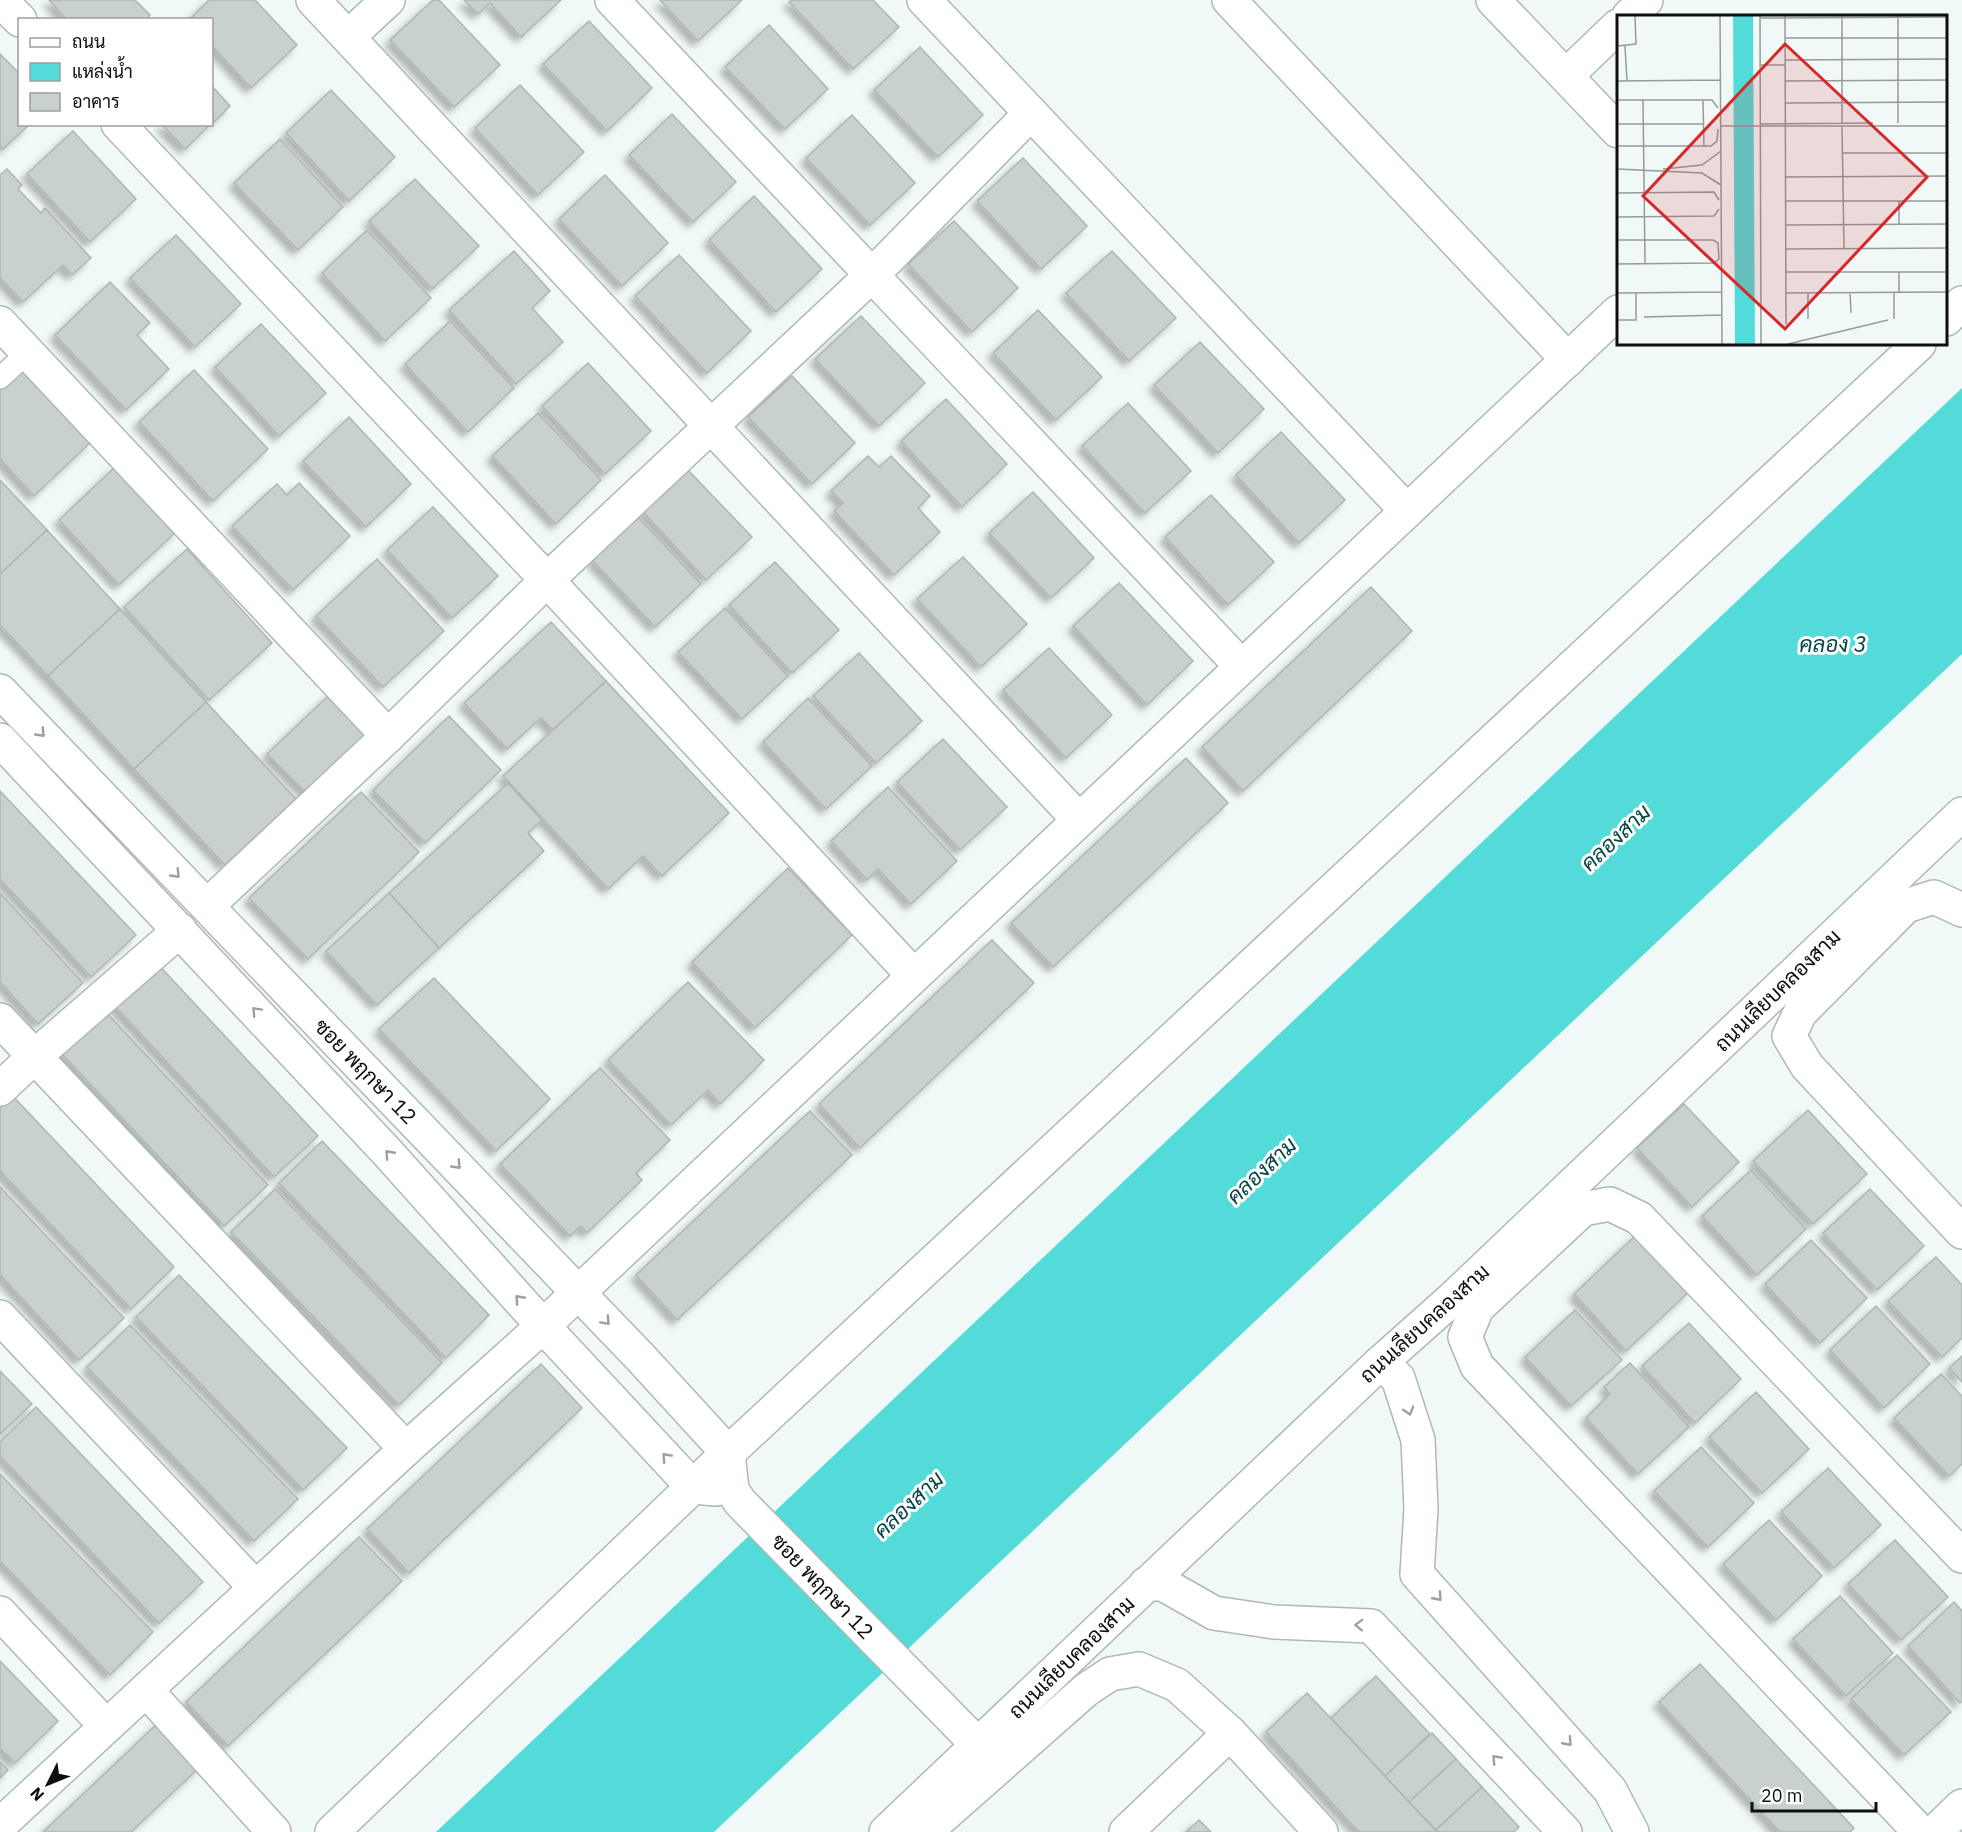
<svg xmlns="http://www.w3.org/2000/svg" width="1962" height="1832" viewBox="0 0 1962 1832" font-family="'IBM Plex Sans',Sarabun,sans-serif">
  <defs>
    <filter id="shadow"><feDropShadow dx="-5.5" dy="5.5" stdDeviation="3" flood-color="#0004"/></filter>
  </defs>
  <rect width="100%" height="100%" fill="#f0f8f8"/>
  <path fill="#53dbd9" d="M1962,388V654L714,1832H436Z"/>
  <g fill="#c8d0d0" stroke="#adb5b5" stroke-width="1.5" filter="url(#shadow)">
    <path d="M49,0H135L150,15L146,20H67Z"/>
    <path d="M209,0H255L297,45L251,88L212,46V20H189Z"/>
    <path d="M433,0H439L500,65L454,107L390,40Z"/>
    <path d="M464,0H561L521,37L490,3L478,14Z"/>
    <path d="M660,0H742L698,41Z"/>
    <path d="M791,0H873L899,27L853,69L789,2Z"/>
    <path d="M589,21L652,88L607,131L543,64Z"/>
    <path d="M769,25L828,89L785,129L725,67Z"/>
    <path d="M920,47L983,115L938,157L874,90Z"/>
    <path d="M0,54L20,74V124H30L3,149L0,146Z"/>
    <path d="M520,85L584,152L538,195L475,128Z"/>
    <path d="M212,86L230,106L212,124Z"/>
    <path d="M331,90L395,157L349,201L286,133Z"/>
    <path d="M672,114L736,182L693,222L629,155Z"/>
    <path d="M852,115L915,183L870,225L806,158Z"/>
    <path d="M161,124H211L185,149Z"/>
    <path d="M73,131L136,199L90,242L27,174Z"/>
    <path d="M280,139L343,207L298,250L234,183Z"/>
    <path d="M1023,158L1087,226L1041,269L977,201Z"/>
    <path d="M7,169L22,185L18,189L41,213L45,208L91,258L72,275L63,265L23,302L0,278V175Z"/>
    <path d="M605,175L668,243L622,286L559,219Z"/>
    <path d="M415,179L479,246L432,289L369,221Z"/>
    <path d="M754,196L822,269L776,312L709,240Z"/>
    <path d="M954,221L1018,288L972,332L908,264Z"/>
    <path d="M367,230L431,298L385,341L322,273Z"/>
    <path d="M176,235L241,304L195,347L130,278Z"/>
    <path d="M514,251L550,291L532,308L563,342L516,384L449,310Z"/>
    <path d="M1112,251L1176,318L1129,361L1066,293Z"/>
    <path d="M679,255L751,331L707,373L635,296Z"/>
    <path d="M110,282L150,323L137,335L169,369L126,410L55,335Z"/>
    <path d="M1038,310L1102,377L1056,420L993,353Z"/>
    <path d="M861,316L925,383L879,426L815,359Z"/>
    <path d="M450,321L514,388L468,432L405,364Z"/>
    <path d="M261,324L326,393L279,436L215,367Z"/>
    <path d="M1200,342L1264,409L1218,453L1154,385Z"/>
    <path d="M588,363L651,431L605,474L542,406Z"/>
    <path d="M20,366L91,442L34,496L0,459V385Z"/>
    <path d="M194,370L268,449L213,501L139,422Z"/>
    <path d="M792,376L855,443L812,484L748,417Z"/>
    <path d="M946,399L1007,464L962,507L901,441Z"/>
    <path d="M1128,403L1191,471L1145,513L1082,446Z"/>
    <path d="M538,413L601,480L556,524L492,456Z"/>
    <path d="M349,417L411,484L366,527L303,461Z"/>
    <path d="M1281,432L1345,500L1299,543L1236,475Z"/>
    <path d="M868,456L879,467L891,456L930,496L918,508L940,532L894,575L834,511L843,503L831,491Z"/>
    <path d="M116,466L177,531L119,585L59,520Z"/>
    <path d="M688,470L752,537L706,580L643,512Z"/>
    <path d="M0,480L47,530L0,574Z"/>
    <path d="M299,483L350,536L293,590L232,526L277,484L287,495Z"/>
    <path d="M1033,492L1094,558L1051,598L989,533Z"/>
    <path d="M1211,495L1274,562L1228,605L1165,537Z"/>
    <path d="M433,507L498,576L452,618L387,550Z"/>
    <path d="M638,517L701,584L655,627L592,560Z"/>
    <path d="M47,530L120,609L48,676L0,625V574Z"/>
    <path d="M187,549L272,643L209,700L124,607Z"/>
    <path d="M963,557L1027,624L981,667L917,599Z"/>
    <path d="M377,559L444,631L383,687L316,616Z"/>
    <path d="M775,562L839,630L792,673L729,605Z"/>
    <path d="M1119,583L1193,661L1147,705L1073,626Z"/>
    <path d="M1371,587L1412,631L1243,791L1202,747Z"/>
    <path d="M725,608L788,676L742,719L678,652Z"/>
    <path d="M120,609L206,702L134,769L48,676Z"/>
    <path d="M551,622L606,681L553,730L541,718L507,749L464,703Z"/>
    <path d="M1049,648L1112,715L1066,758L1003,690Z"/>
    <path d="M859,653L922,721L876,763L813,696Z"/>
    <path d="M606,681L729,813L662,876L643,856L608,889L503,776Z"/>
    <path d="M331,693L371,737L310,797L267,754Z"/>
    <path d="M808,698L872,766L826,809L763,742Z"/>
    <path d="M206,702L296,799L225,865L134,769Z"/>
    <path d="M449,716L501,770L425,843L373,790Z"/>
    <path d="M943,739L1007,807L960,850L897,782Z"/>
    <path d="M1186,758L1228,803L1053,967L1011,923Z"/>
    <path d="M508,783L542,820L528,833L544,851L439,948L389,893Z"/>
    <path d="M888,787L957,861L911,904L878,869L867,880L831,841Z"/>
    <path d="M0,791L136,935L91,977L0,879Z"/>
    <path d="M361,792L419,852L308,959L249,898Z"/>
    <path d="M788,868L852,935L755,1028L692,962Z"/>
    <path d="M0,893L83,983L38,1024L0,982Z"/>
    <path d="M389,893L439,948L377,1005L326,951Z"/>
    <path d="M992,940L1034,983L860,1148L819,1104Z"/>
    <path d="M154,960L318,1136L274,1177L110,1001Z"/>
    <path d="M434,978L550,1099L496,1151L379,1029Z"/>
    <path d="M688,982L764,1060L720,1104L708,1090L671,1125L608,1060Z"/>
    <path d="M103,1009L268,1185L224,1226L59,1051Z"/>
    <path d="M600,1068L670,1140L636,1173L642,1180L587,1233L581,1226L570,1236L500,1164Z"/>
    <path d="M9,1092L174,1267L131,1309L0,1171V1101Z"/>
    <path d="M1684,1104L1739,1162L1692,1207L1637,1148Z"/>
    <path d="M1808,1110L1867,1174L1813,1224L1753,1161Z"/>
    <path d="M810,1111L852,1155L677,1320L636,1275Z"/>
    <path d="M322,1141L489,1315L446,1358L279,1183Z"/>
    <path d="M1751,1170L1806,1229L1757,1275L1702,1216Z"/>
    <path d="M0,1187L124,1318L79,1360L0,1275Z"/>
    <path d="M275,1189L442,1363L399,1405L231,1232Z"/>
    <path d="M1870,1189L1924,1246L1877,1290L1823,1233Z"/>
    <path d="M1637,1234L1690,1291L1626,1351L1574,1294Z"/>
    <path d="M1811,1240L1867,1298L1820,1343L1765,1284Z"/>
    <path d="M1936,1257L1962,1285V1338L1942,1357L1888,1301Z"/>
    <path d="M179,1275L347,1448L303,1490L136,1317Z"/>
    <path d="M1876,1306L1930,1364L1884,1408L1830,1350Z"/>
    <path d="M1575,1310L1622,1360L1571,1406L1525,1357Z"/>
    <path d="M1689,1323L1741,1379L1695,1423L1642,1366Z"/>
    <path d="M130,1325L298,1499L254,1541L87,1367Z"/>
    <path d="M1962,1356V1382L1949,1368Z"/>
    <path d="M1630,1363L1689,1427L1638,1474L1586,1418L1610,1394L1604,1387Z"/>
    <path d="M541,1364L582,1408L409,1573L367,1529Z"/>
    <path d="M0,1371L32,1404L0,1434Z"/>
    <path d="M1941,1374L1962,1396V1464L1949,1476L1894,1418Z"/>
    <path d="M1756,1392L1809,1449L1762,1493L1709,1437Z"/>
    <path d="M36,1407L203,1582L159,1623L0,1456V1442Z"/>
    <path d="M1701,1447L1754,1503L1708,1547L1654,1491Z"/>
    <path d="M1828,1468L1881,1525L1834,1568L1781,1512Z"/>
    <path d="M0,1474L153,1632L110,1675L0,1561Z"/>
    <path d="M1769,1520L1822,1576L1776,1620L1723,1564Z"/>
    <path d="M359,1537L402,1581L228,1746L186,1702Z"/>
    <path d="M1895,1540L1948,1597L1901,1640L1848,1584Z"/>
    <path d="M1840,1596L1893,1653L1846,1696L1793,1639Z"/>
    <path d="M1954,1602L1962,1611V1701L1960,1703L1908,1646Z"/>
    <path d="M1897,1655L1951,1712L1904,1755L1851,1699Z"/>
    <path d="M0,1661L58,1721L15,1763L0,1748Z"/>
    <path d="M1700,1664L1854,1828L1850,1832H1780L1659,1702Z"/>
    <path d="M1376,1676L1430,1734L1385,1776L1331,1718Z"/>
    <path d="M1307,1693L1385,1776L1437,1832H1359L1266,1732Z"/>
    <path d="M160,1721L202,1765L131,1832H43Z"/>
    <path d="M1432,1733L1456,1759L1409,1802L1385,1776Z"/>
    <path d="M1456,1759L1482,1787L1436,1830L1409,1802Z"/>
    <path d="M0,1762L8,1770L0,1778Z"/>
    <path d="M1482,1787L1519,1827L1514,1832H1437L1436,1830Z"/>
    <path d="M1199,1820L1211,1832H1186Z"/>
  </g>
  <g fill="none" stroke-linecap="round" stroke-linejoin="round">
    <defs>
      <path id="lane" d="M0,378L27,353"/>
      <g id="street">
        <path d="M0,0L20,20"/>
        <path d="M313,0L1079,820"/>
        <path d="M612,0L1241,666"/>
        <path d="M924,0L1407,511"/>
        <path d="M1229,0L1568,360"/>
        <path d="M1493,0L1618,131"/>
        <path d="M1629,16L1646,0"/>
        <path d="M348,37L388,0"/>
        <path d="M1566,76L1618,26"/>
        <path d="M118,124L547,580L913,975"/>
        <path d="M1946,319L1962,303"/>
        <path d="M0,323L388,736"/>
        <path d="M0,691L641,1358L728,1453L732,1490L740,1502L978,1745"/>
        <path d="M0,740L387,1152L543,1326L693,1487L716,1489"/>
        <path d="M207,906L388,736L547,580L872,275L1031,113"/>
        <path d="M1962,910L1934,897L1906,906L1800,1013L1789,1036L1807,1066L1962,1232"/>
        <path d="M0,1020L406,1449"/>
        <path d="M0,1089L34,1057L180,930"/>
        <path d="M0,1317L256,1588"/>
        <path d="M1380,1363L1398,1378L1418,1440L1421,1509L1417,1574L1610,1790L1632,1832"/>
        <path d="M1146,1584H1163L1214,1613L1274,1622L1371,1626L1565,1832"/>
        <path d="M0,1613L106,1726"/>
        <path d="M146,1690L274,1832"/>
        <path d="M0,1825L406,1449L543,1326L1618,312"/>
        <path d="M332,1832L728,1453L1919,344"/>
        <path d="M925,1832L1086,1690L1110,1674L1139,1669L1177,1685L1230,1733L1321,1832"/>
        <path d="M1126,1832L1230,1733"/>
        <path d="M1920,1832L1477,1366L1465,1337L1477,1308L1583,1209L1610,1204L1639,1218L1962,1556"/>
        <path d="M1935,1832L1962,1806"/>
      </g>
      <path id="secondary" d="M886,1832L1380,1363L1452,1299L1962,814"/>
    </defs>
    <use href="#lane" stroke="#b0b8b7" stroke-width="24"/>
    <use href="#street" stroke="#b0b8b7" stroke-width="36"/>
    <use href="#secondary" stroke="#b0b8b7" stroke-width="36"/>
    <use href="#lane" stroke="#fff" stroke-width="21"/>
    <use href="#street" stroke="#fff" stroke-width="33"/>
    <use href="#secondary" stroke="#fff" stroke-width="33"/>
  </g>
  <defs><path id="oneway-chevron" d="M-2-3.5L2.5 0L-2 3.5" fill="none" stroke-width="1.6" stroke-linecap="round" stroke-linejoin="round" transform="scale(1.5)"/></defs>
  <g stroke="#9e9f9f">
    <use href="#oneway-chevron" transform="translate(41 733) rotate(46)"/>
    <use href="#oneway-chevron" transform="translate(176 874) rotate(46)"/>
    <use href="#oneway-chevron" transform="translate(256 1011) rotate(-133)"/>
    <use href="#oneway-chevron" transform="translate(389 1154) rotate(-132)"/>
    <use href="#oneway-chevron" transform="translate(457 1165) rotate(46)"/>
    <use href="#oneway-chevron" transform="translate(519 1299) rotate(-132)"/>
    <use href="#oneway-chevron" transform="translate(606 1321) rotate(47)"/>
    <use href="#oneway-chevron" transform="translate(1409 1411) rotate(73)"/>
    <use href="#oneway-chevron" transform="translate(666 1457) rotate(-133)"/>
    <use href="#oneway-chevron" transform="translate(1438 1597) rotate(48)"/>
    <use href="#oneway-chevron" transform="translate(1359 1625) rotate(-178)"/>
    <use href="#oneway-chevron" transform="translate(1568 1742) rotate(48)"/>
    <use href="#oneway-chevron" transform="translate(1496 1759) rotate(-133)"/>
  </g>
  <g text-anchor="middle" dominant-baseline="central" stroke-width="6" stroke-linejoin="round" paint-order="stroke">
    <g font-size="21" fill="#0c0f0e" stroke="#fff">
      <text transform="translate(1777 990) rotate(-44)">ถนนเลียบคลองสาม</text>
      <text transform="translate(366 1071) rotate(46)">ซอย พฤกษา 12</text>
      <text transform="translate(1424 1323) rotate(-42)">ถนนเลียบคลองสาม</text>
      <text transform="translate(823 1586) rotate(46)">ซอย พฤกษา 12</text>
      <text transform="translate(1071 1657) rotate(-44)">ถนนเลียบคลองสาม</text>
    </g>
    <g font-size="22" font-style="italic" fill="#064645" stroke="#fff">
      <text x="1833" y="643">คลอง 3</text>
      <text transform="translate(1615 837) rotate(-43)">คลองสาม</text>
      <text transform="translate(1261 1170) rotate(-43)">คลองสาม</text>
      <text transform="translate(908 1504) rotate(-43)">คลองสาม</text>
    </g>
  </g>
  <g transform="translate(1617 15)">
    <rect width="330" height="330" fill="#f0f8f8"/>
    <path d="M116,1H136L138,329H118Z" fill="#53dbd9"/>
    <path fill="none" stroke="#959b9a" stroke-width="1.5" d="M103,1L105,329M143,1L144,329M168,1L169,309M225,1V108M281,1V108M143,3L330,2M168,23H330M0,31L19,29L18,1M8,31L10,66M168,45L330,44M144,50H168M0,66L104,65M168,66L330,65M0,85H95L101,93M26,85L28,249M86,86L87,132M168,88L330,87M0,109H86M143,109L256,108M104,111H330M225,112L227,233M0,131H94L100,126L101,114M225,138H330M0,154L85,158L104,170M46,154L85,150L104,136M168,162L330,161M0,178L97,177L102,185M168,186H330M0,202L97,201L102,194M282,209V186M169,210L330,209M0,225H96L101,228L102,244L97,248L0,249M169,234L330,233M169,257H330M282,257V277M233,277L234,298M277,277V304M0,278L105,277M169,278L330,277M191,278V304M27,302L105,300M0,305H19V278M171,329L271,305"/>
    <path fill="#d62828" fill-opacity="0.15" stroke="#d62828" stroke-width="3" d="M168,29L310,162L168,314L26,181Z"/>
    <rect width="330" height="330" fill="none" stroke="#0c0f0e" stroke-width="3"/>
  </g>
  <rect x="18" y="18" width="195" height="108" fill="#ffffff" stroke="#9e9f9f" stroke-width="1.5"/>
  <rect x="30" y="38" width="30" height="9" fill="#ffffff" stroke="#9e9f9f" stroke-width="1.5"/>
  <text x="72" y="48" font-size="18" fill="#0c0f0e">ถนน</text>
  <rect x="30" y="63" width="30" height="18" fill="#53dbd9" stroke="#9e9f9f" stroke-width="1.5"/>
  <text x="72" y="78" font-size="18" fill="#0c0f0e">แหล่งน้ำ</text>
  <rect x="30" y="93" width="30" height="18" fill="#c8d0d0" stroke="#9e9f9f" stroke-width="1.5"/>
  <text x="72" y="108" font-size="18" fill="#0c0f0e">อาคาร</text>
  <g transform="translate(48 1784) rotate(227)" stroke="#ffffff" stroke-width="4.5" paint-order="stroke">
  <path d="M0-4.5L10 22L0 15L-10 22Z" fill="#0c0f0e"/>
  <text y="-9" font-size="16" font-weight="bold" text-anchor="middle" fill="#0c0f0e">N</text>
  </g>
  <path d="M1752 1802v9h124v-9" fill="none" stroke="#0c0f0e" stroke-width="3"/>
  <text x="1761" y="1802" font-size="18" fill="#0c0f0e" stroke="#ffffff" stroke-width="4.5" paint-order="stroke">20 m</text>
</svg>
